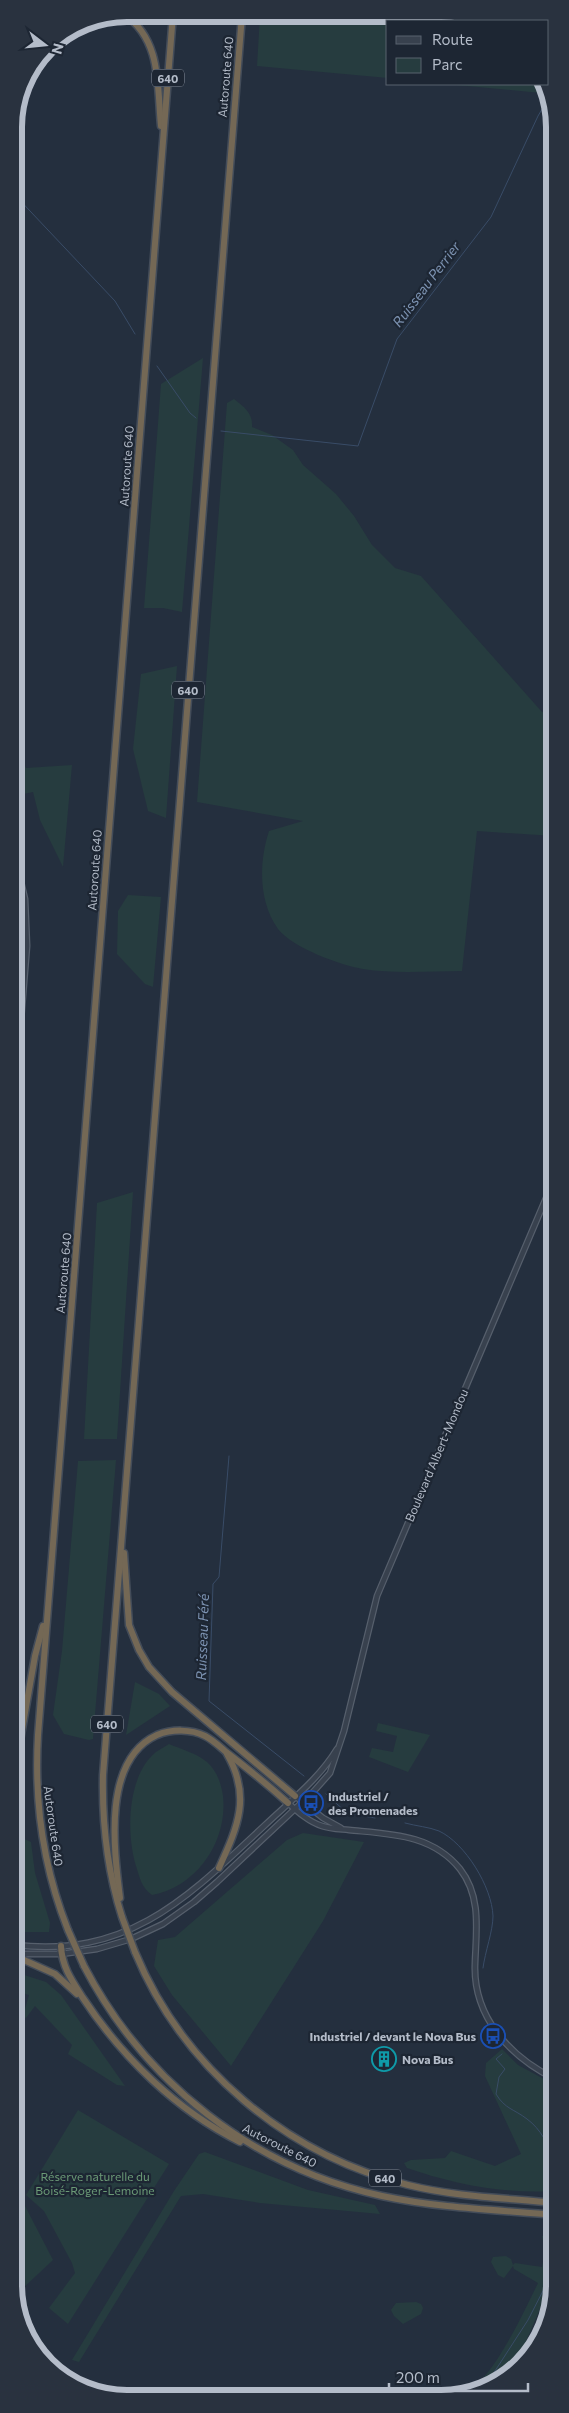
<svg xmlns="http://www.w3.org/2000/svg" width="569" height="2413" viewBox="0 0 569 2413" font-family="Commissioner,sans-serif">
  <rect width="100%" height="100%" fill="#242f3e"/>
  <g fill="#263c3f">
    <path d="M260,15L464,16L473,21H388V78L257,66Z"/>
    <path d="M446,84H541L544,89L541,93Z"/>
    <path d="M203,358L182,612L163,608H144L161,384Z"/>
    <path d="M234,399C245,408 253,413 252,427L272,435L293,450L303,465L336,494L354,516L372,545L395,568L421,576L542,712L554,713V836L477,831L462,971C430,971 395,974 363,969C340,965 293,948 278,929C258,901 259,862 269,831L303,821L197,802L227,403Z"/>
    <path d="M177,666L166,818L148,811L133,749L141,674Z"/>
    <path d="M14,751H17L26,768L72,765L63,867L40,820L33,792L14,796Z"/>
    <path d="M128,895L161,897L153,987L145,984L117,954L118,911Z"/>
    <path d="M133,1192L117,1439H84L97,1203Z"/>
    <path d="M116,1460L93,1739L89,1740L64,1734L53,1715L62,1651L78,1461Z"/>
    <path d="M135,1682L159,1694L170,1706L126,1735Z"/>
    <path d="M378,1723L430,1735L408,1772L369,1757L372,1748L393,1752L397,1736L376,1731Z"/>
    <path d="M169,1744C181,1749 198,1754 207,1762C217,1771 221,1783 223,1796C228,1841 197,1887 152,1895C141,1887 140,1878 136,1866C126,1834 127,1775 156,1752C160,1749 165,1747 169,1744Z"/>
    <path d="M303,1833L364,1842L323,1921L231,2066L172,1995L154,1966L158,1940L175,1937L287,1840Z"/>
    <path d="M20,1837L31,1842L35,1873L50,1923L49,1932H15V1845L16,1839Z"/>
    <path d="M15,1972L46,1982L61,1995L125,2086L117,2085L68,2054L72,2045L35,2006L26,2018L23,2016L29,1995L15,1991Z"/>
    <path d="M502,2049L518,2065L553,2084L555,2180L553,2191C504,2194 453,2184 407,2168L404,2163L411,2160L445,2158L451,2151L495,2166L521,2154L485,2076L486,2063Z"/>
    <path d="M78,2110L169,2164L68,2324L49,2308L75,2273L72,2263L44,2211L26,2195Z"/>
    <path d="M205,2152L308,2190L375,2205L380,2214L260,2203L203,2194L181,2196L79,2362L72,2360L174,2191L199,2154Z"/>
    <path d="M15,2199L24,2204L53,2260L22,2289L15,2284Z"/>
    <path d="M542,2236L555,2237V2293L551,2302L546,2295L524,2346L494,2386L457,2398H444C453,2392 469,2390 476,2385C498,2367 525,2310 538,2283L514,2269L513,2266L504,2278L498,2275L491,2262L493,2257L506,2256L511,2259L513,2265L515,2263L542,2267L545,2251Z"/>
    <path d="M416,2302L421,2304L423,2308L421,2314L403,2324L394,2316L391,2310L396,2303Z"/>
  </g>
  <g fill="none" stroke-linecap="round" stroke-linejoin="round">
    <g stroke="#394c67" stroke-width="1">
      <path d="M14,194L115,301L135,334"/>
      <path d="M157,366L190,413L196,418"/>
      <path d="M221,431L358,446L397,339L491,217L538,116L548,99"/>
      <path d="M229,1456L219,1577L213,1584L209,1701L304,1776"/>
      <path d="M326,1794L347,1813L375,1818"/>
      <path d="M405,1823C416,1826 429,1827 439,1831C465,1843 492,1887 493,1916C493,1931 485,1952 483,1968"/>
      <path d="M502,2054L496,2059L505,2069L499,2077L496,2094C505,2109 514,2109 527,2119C541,2129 549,2146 555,2162"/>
      <path d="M554,2193L555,2169"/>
      <path d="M461,2397L484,2388L528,2320L546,2285V2249L549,2227"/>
    </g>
    <defs>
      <g id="minor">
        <path d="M14,852L25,899L27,946L14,1106"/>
        <path d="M295,1796L323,1818L341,1828"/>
        <path d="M288,1803C298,1812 309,1822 322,1826C331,1829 340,1829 349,1830C390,1834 432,1834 460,1869C482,1897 476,1932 475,1964C473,2017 510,2057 555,2079"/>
        <path d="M15,1945C129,1958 187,1898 264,1826C289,1802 319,1779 337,1749"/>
        <path d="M15,1954H61L97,1949L131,1939L163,1924L194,1902L217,1882L314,1791L330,1773L344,1731L377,1596L555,1177"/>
      </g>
      <g id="highway">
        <path d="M124,14C162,40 157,86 161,126"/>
        <path d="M124,1553L129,1625L139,1650L149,1667L172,1692L295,1796"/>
        <path d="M15,1769L35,1656L43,1626"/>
        <path d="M219,1868C237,1828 252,1797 227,1754"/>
        <path d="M120,1898C114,1850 102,1760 157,1735C172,1729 191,1729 205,1736C213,1740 219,1746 226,1752C247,1768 268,1785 288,1803"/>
        <path d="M122,1917C107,1870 102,1823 103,1775L242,15"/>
        <path d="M68,1930C43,1867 34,1802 38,1735L173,14"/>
        <path d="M61,1946C62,1967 72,1981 83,1998C122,2057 176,2110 240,2142"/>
        <path d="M135,1952C183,2068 287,2155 408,2185C456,2197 506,2198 555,2203"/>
        <path d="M15,1956L55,1974L77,1994"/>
        <path d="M84,1966C145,2083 253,2168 382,2196C438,2208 498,2210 555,2215"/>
      </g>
    </defs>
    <use href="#minor" stroke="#565f6c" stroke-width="7"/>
    <use href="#highway" stroke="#434c59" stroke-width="9"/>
    <use href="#minor" stroke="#38414e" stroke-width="4.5"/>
    <use href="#highway" stroke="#746855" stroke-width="6"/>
    <path stroke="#5a6575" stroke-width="1" d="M47,2366L51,2361"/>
    <defs>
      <g id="highway-bridge">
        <path d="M122,1917L135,1952"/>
        <path d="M68,1930L84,1966"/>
      </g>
    </defs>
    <use href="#highway-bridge" stroke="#434c59" stroke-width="9" stroke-linecap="butt"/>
    <use href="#highway-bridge" stroke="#746855" stroke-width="6"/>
  </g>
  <defs>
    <symbol id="bus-ring" viewBox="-11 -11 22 22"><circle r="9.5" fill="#1d2633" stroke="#1a4fb4" stroke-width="1.5"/><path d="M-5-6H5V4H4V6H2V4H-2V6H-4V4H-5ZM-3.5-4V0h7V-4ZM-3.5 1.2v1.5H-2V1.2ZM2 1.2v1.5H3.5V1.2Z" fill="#1a4fb4"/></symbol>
    <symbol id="building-ring" viewBox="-11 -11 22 22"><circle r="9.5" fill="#1d2633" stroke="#0f9aa8" stroke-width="1.5"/><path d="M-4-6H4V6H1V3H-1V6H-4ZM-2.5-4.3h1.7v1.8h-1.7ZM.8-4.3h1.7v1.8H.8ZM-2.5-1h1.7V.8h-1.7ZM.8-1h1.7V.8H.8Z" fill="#0f9aa8"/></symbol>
  </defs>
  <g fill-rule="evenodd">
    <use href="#bus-ring" x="297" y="1789" width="28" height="28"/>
    <use href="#bus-ring" x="479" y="2022" width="28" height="28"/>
    <use href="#building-ring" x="370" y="2045" width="28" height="28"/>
  </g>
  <g text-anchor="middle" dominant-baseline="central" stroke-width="4.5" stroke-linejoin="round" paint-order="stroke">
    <g fill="#1d2633" stroke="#878f9c" stroke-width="1">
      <rect x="152" y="69.5" width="32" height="17" rx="4"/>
      <rect x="172" y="681.5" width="32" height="17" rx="4"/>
      <rect x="91" y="1715.5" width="32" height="17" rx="4"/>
      <rect x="369" y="2169.5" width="32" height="17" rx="4"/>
    </g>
    <g font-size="11" font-weight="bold" fill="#b4bcc9">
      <text x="168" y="78">640</text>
      <text x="188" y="690">640</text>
      <text x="107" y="1724">640</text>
      <text x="385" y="2178">640</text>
    </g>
    <g font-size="12" fill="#b4bcc9" stroke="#1d2633">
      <text transform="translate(225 77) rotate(-85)">Autoroute 640</text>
      <text transform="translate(126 466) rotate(-86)">Autoroute 640</text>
      <text transform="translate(94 870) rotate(-86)">Autoroute 640</text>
      <text transform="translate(63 1273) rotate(-85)">Autoroute 640</text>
      <text transform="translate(436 1455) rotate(-67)">Boulevard Albert-Mondou</text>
      <text transform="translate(54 1826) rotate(82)">Autoroute 640</text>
      <text transform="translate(280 2145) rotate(27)">Autoroute 640</text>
    </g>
    <g font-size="12" font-weight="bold" fill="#b4bcc9" stroke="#1d2633" text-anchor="start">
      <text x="328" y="1796">Industriel /<tspan x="328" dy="14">des Promenades</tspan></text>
      <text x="476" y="2036" text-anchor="end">Industriel / devant le Nova Bus</text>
      <text x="402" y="2059">Nova Bus</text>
    </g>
    <g font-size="12" fill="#6b9a76" stroke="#1d2633">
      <text x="95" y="2176">Réserve naturelle du<tspan x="95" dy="14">Boisé-Roger-Lemoine</tspan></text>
    </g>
    <g font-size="14" font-style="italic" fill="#7c92b1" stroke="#1d2633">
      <text transform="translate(426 284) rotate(-53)">Ruisseau Perrier</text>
      <text transform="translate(202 1637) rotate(-88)">Ruisseau Féré</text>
    </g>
  </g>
  <path d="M0 0H569V2413H0ZM127 22H441A105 105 0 0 1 546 127V2285A105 105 0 0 1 441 2390H127A105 105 0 0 1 22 2285V127A105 105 0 0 1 127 22Z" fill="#29323f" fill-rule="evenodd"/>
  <path fill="none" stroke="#b4bcc9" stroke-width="6" d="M127 22H441A105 105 0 0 1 546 127V2285A105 105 0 0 1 441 2390H127A105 105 0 0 1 22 2285V127A105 105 0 0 1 127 22Z"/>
  <rect x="386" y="20" width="162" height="65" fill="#1d2633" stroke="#59626f"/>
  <rect x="396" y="36" width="25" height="8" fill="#38414e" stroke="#59626f"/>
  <text x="432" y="45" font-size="15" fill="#b4bcc9">Route</text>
  <rect x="396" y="58" width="25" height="15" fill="#263c3f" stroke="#59626f"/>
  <text x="432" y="70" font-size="15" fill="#b4bcc9">Parc</text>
  <g transform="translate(45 45) rotate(106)" stroke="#1d2633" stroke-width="4" paint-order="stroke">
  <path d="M0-4L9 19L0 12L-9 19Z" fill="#b4bcc9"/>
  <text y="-8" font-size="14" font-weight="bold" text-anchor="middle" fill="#b4bcc9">N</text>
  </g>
  <path d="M389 2383v8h139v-8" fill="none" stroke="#b4bcc9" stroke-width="2.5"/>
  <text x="396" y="2383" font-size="15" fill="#b4bcc9" stroke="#1d2633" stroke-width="4" paint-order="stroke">200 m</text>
</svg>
